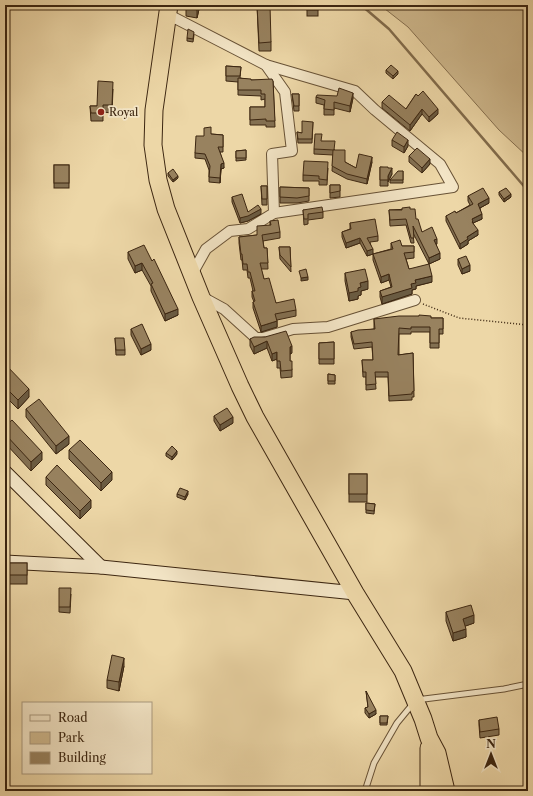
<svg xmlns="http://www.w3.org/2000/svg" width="533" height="796" viewBox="0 0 533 796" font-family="'Libre Caslon Text',serif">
  <rect width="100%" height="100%" fill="#edd7a7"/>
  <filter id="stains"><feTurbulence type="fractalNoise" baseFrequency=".005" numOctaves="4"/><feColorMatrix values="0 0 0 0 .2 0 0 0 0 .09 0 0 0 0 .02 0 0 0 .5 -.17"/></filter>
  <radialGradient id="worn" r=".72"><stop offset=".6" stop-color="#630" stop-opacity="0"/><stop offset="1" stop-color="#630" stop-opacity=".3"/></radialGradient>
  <path fill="#cfb98e" stroke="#867050" d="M380,5H528V157L499,130L408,27Z"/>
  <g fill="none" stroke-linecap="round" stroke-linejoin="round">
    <path stroke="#826c4c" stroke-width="2.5" d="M361,5L389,29L528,191"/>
    <defs>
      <path id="lane" d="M365,791L374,763L397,723L416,700L504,689L528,684"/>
      <g id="street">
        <path d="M167,14L266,65L285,92L292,151L272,154L274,213L248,229L230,231L206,249L192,274"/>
        <path d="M266,65L355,91L375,110L440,164L453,187L274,213"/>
        <path d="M202,297L224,309L256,338H263L293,329L328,327L415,300"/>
      </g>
      <g id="secondary">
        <path d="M5,472L101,567"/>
        <path d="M5,562L101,567L355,593"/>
      </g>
      <g id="highway">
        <path d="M169,5L154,110L153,145L158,180L166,209L201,297L240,386L255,417L355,593L403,671L423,719L429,738L437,753L446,791"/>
        <path d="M429,748V791"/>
      </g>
    </defs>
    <use href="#lane" stroke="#685236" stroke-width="7"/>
    <use href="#street" stroke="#685236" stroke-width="12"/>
    <use href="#secondary" stroke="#3c2611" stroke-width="15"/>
    <use href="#highway" stroke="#3c2611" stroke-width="19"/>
    <path stroke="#3c2611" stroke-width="1.5" stroke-dasharray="1 2" stroke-linecap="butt" d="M423,304L459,318L528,325"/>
    <use href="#lane" stroke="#f3e5c6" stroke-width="5"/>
    <use href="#street" stroke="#f3e5c6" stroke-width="10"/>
    <use href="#secondary" stroke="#f3e5c6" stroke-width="13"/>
    <use href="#highway" stroke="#edd7a7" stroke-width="17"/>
  </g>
  <g fill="#837052" stroke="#3c2611">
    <path d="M200,5L197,18L186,16V7Z"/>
    <path d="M257,5L271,42V51H259Z"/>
    <rect x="307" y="5" width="11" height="11"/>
    <path d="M194,35L193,42L187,41V38Z"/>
    <path d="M226,66L241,67L240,78L251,80L273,81L275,127H266V125H250V107H265V99L261,100V96L238,95V82L226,81Z"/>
    <path d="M386,70L398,74L393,79L386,73Z"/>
    <path d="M113,89L112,113L103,112V121H91L90,106H97Z"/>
    <path d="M292,94H299V111H294Z"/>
    <path d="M416,94L438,114L429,122L422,114L410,131L382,108V102L406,109Z"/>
    <path d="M316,97L353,98L350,112L334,108V115H324V105L316,103Z"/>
    <path d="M313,122L312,143H298L297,132L302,133Z"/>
    <path d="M211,134L223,135V152H220L224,168L221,169L220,183L209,182V170L205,159L195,158V153L204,136Z"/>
    <path d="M392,140L408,146L404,153L392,146Z"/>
    <path d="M322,141L335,150L345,162L356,168L372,162L367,184L347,179L332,171L333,155L314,154V149Z"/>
    <path d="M246,150V160L236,161V151Z"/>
    <path d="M409,156L430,164L422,173L409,162Z"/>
    <rect x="54" y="165" width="15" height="23"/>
    <path d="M380,167L388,168L392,174L388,182V186H380Z"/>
    <path d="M328,168L327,185H319V181H303V175Z"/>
    <path d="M403,171V183H390V180Z"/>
    <path d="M168,173L178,178L173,182L168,176Z"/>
    <path d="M330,185H340V197L330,198Z"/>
    <path d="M261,186H267V205H262Z"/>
    <path d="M280,187L309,188V201L297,203H280Z"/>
    <path d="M499,192L511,197L504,202L499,195Z"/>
    <path d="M468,196L489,203L480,208L482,219L473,223L478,235L468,241V244L460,249L446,221V216L456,213L470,205L468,201Z"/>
    <path d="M232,197L248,212L261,214L248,221L240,223L232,202Z"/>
    <path d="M410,209L422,232L437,244H436L440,259L429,264L413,233L414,243H411L406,225L390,226L389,210Z"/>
    <path d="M303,210L323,212V218L308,220V224L304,225Z"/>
    <path d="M270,221L280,232V238L263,241L264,248H267L268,269H261L264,279L276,303L296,310V316L277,320V327L261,332L253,308V302H254L252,297V291H253L250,278H248L247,270H243L242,260H241L239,243V237L257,235L270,225Z"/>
    <path d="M350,223L378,236V241L370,242L373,254L367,256L360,243L346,248L342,237V232L350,229Z"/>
    <path d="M391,243L402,246H414V258L406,259L409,269L432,282L416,286V289L412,290V294L382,304L380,297V291L391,287L389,280L381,283L373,260V254L391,249Z"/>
    <path d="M279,247H290L291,272L280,259Z"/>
    <path d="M128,252L152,261L178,315L165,321L151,291V286L142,270L135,273L128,259Z"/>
    <path d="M458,259L470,271L462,274L458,265Z"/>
    <path d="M345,273L368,289L361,291V295L358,296V299L349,301L345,281Z"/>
    <path d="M431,318H443V334H439V348H430V332H411V334H399V355L413,353L414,397H412V400L389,401L388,377H375L376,389L366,390V377H363L362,360H373L372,347L354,349L351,337V332L374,329V319Z"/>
    <path d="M131,329L151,350L141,355L131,335Z"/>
    <path d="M265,337L292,353L290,354V361L292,370V377L281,378L280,368H277V359L272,361L267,348L254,354L250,346V339Z"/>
    <path d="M115,338L125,350V355H116Z"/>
    <path d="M334,342V364H319V343Z"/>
    <path d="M5,364L29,397L18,409L5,396Z"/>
    <path d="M328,374L335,375V384H328Z"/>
    <path d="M26,409L69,444L56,454L26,417Z"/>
    <path d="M214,416L233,423L220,431L214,421Z"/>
    <path d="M5,426L42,460L31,471L5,443Z"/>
    <path d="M69,450L112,480L101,491L69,459Z"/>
    <path d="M166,453L177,454L172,460L166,456Z"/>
    <rect x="349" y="474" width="18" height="28"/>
    <path d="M46,477L91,508L80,519L46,485Z"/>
    <path d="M177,494H188L185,500L177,497Z"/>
    <path d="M366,503L375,504L374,514L366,513Z"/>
    <rect x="5" y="563" width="22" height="21"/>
    <path d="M71,594L70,613L59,612V607Z"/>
    <path d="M446,612L474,623L465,626L466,637L453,641L446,621Z"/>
    <path d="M124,666L119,691L107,688V680Z"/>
    <path d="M366,691L376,714L369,718L365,713V708L368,707Z"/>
    <path d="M380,716H388L387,725H380Z"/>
    <path d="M479,720L499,729V735L480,738L479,725Z"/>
  </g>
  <g fill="#6a5b42" stroke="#3c2611">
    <path d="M198,5H200L197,18V10Z"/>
    <path d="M398,71V74L393,79V76Z"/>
    <path d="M353,93V98L350,112V106Z"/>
    <path d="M422,109V114L410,131V125Z"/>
    <path d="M438,109V114L429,122V117Z"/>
    <path d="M408,140V146L404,153V147Z"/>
    <path d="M372,157V162L367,184V179Z"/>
    <path d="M430,159V164L422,173V168Z"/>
    <path d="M224,163V168L221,169L220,183L221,164Z"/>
    <path d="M392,168V174L388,182V176Z"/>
    <path d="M178,176V178L173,182V180Z"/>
    <path d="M511,194V197L504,202V199Z"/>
    <path d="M489,198V203L478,209V204Z"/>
    <path d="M261,209V214L248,221L240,223V218Z"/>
    <path d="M482,214V219L473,223V226L472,219Z"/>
    <path d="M478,230V235L468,241V244L460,249V244L467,237Z"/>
    <path d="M360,238V243L346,248V243Z"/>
    <path d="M437,239V244L434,245V240Z"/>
    <path d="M373,249V254L367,256V251Z"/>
    <path d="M440,253V259L429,264V258Z"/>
    <path d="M142,263V270L135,273V266Z"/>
    <path d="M470,265V271L462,274V269Z"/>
    <path d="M389,274V280L381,283V277Z"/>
    <path d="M432,276V282L416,286V289L412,290V294L382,304V297L411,284L415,280Z"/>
    <path d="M308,277V280L301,281V278Z"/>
    <path d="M368,281V289L361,291V295L358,296V299L349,301V293L360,283Z"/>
    <path d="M178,309V315L165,321V314Z"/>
    <path d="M277,321V327L261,332V326Z"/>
    <path d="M267,341V348L254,354V347Z"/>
    <path d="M151,344V350L141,355V349Z"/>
    <path d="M292,346V353L290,354V347Z"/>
    <path d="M277,352V359L272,361V354Z"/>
    <path d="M29,389V397L18,409V400Z"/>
    <path d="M6,409V420L5,421V410Z"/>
    <path d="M233,417V423L220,431V425Z"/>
    <path d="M69,436V444L56,454V446Z"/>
    <path d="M177,451V454L172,460V457Z"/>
    <path d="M42,452V460L31,471V462Z"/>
    <path d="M112,472V480L101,491V483Z"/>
    <path d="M188,491V494L185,500V497Z"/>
    <path d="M91,500V508L80,519V511Z"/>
    <path d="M474,615V623L463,627V619Z"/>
    <path d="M466,629V637L453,641V633Z"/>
    <path d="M124,658V666L119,691V682Z"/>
    <path d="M376,710V714L369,718V714Z"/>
  </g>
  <g fill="#98825f" stroke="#3c2611">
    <path d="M187,5H198L197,10L186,7Z"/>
    <path d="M257,5H270L271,42L259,43Z"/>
    <rect x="307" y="5" width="11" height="5"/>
    <path d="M188,29L194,32L193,39L187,38Z"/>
    <path d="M391,65L398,71L393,76L386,70Z"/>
    <path d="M226,66L241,67L240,76H226Z"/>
    <path d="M238,78L251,79V80L272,79L273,81L275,121H266V119L250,120V107H265V94H261V90H238Z"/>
    <path d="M98,81L113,82L112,105H103V113H91L90,106H97Z"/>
    <path d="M339,88L353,93L350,106L334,102V110L324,109L325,100L316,97L317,95L337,96Z"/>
    <path d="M423,91L438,109L429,117L422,109L410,125L382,102L389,95L406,109L416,94L418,96Z"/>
    <path d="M292,94H299V106H294Z"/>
    <path d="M302,121L313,122L312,139H298L297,132L302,133Z"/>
    <path d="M211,127V134L223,135V147H218L224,163L221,164L220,178L209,177L210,166L205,154L195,153L196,136H204V128Z"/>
    <path d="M397,132L408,140L404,147L392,140Z"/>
    <path d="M315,134H322L321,141H335L334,150L314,149Z"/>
    <path d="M417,148L430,159L422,168L409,156Z"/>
    <path d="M246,150V158H236V151Z"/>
    <path d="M333,150H345V162L356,168L359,154L372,157L367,179L347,174L332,166Z"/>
    <path d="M304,161L328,162L327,180L319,179V176L303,175Z"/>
    <rect x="54" y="165" width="15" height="18"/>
    <path d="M380,167H388V168H392L388,176V180H380Z"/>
    <path d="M173,169L178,176L173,180L168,173Z"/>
    <path d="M398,171H403V180H390Z"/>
    <path d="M330,185H340V191L330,193Z"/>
    <path d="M261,186H267V199H262Z"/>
    <path d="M280,187L309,188V196L297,198L280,197Z"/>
    <path d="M483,188L489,198L478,204L482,214L472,219L473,221L472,222L478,230L467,237L468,239L460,244L446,216L455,211L456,213L473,204L468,196Z"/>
    <path d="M506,188L511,194L504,199L499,192Z"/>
    <path d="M242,194L248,212L258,205L261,209L248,216L240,218L232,197Z"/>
    <path d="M322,207L323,212L308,214V219H304L303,210Z"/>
    <path d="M410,207V209H415L416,219H418L422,232L432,227L437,239L434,240L440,253L429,258L413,226L414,238H411L406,219L390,220L389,210H402V208Z"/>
    <path d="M375,219L378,236L367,238L373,249L367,251L360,238L346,243L342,232L351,229L350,223Z"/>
    <path d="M278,220L280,232L262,235L264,248H267L268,263H260L264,279L269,278L276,303L294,299L296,310L275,314L277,321L261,326L253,302L255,301L252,291H255L250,272H248L247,264H243L242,254H241L239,237L257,235V226L271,225L270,221Z"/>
    <path d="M400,240L402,246H414V252L404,253L409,269L429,264L432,276L415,280L416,283L411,284L412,288L382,297L380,291L392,287L389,274L381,277L373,254L393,249L391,243Z"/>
    <path d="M144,245L152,261L154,259L178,309L165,314L151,284L153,283L142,263L135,266L128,252Z"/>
    <path d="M279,247H290L291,267L280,255Z"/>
    <path d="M466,256L470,265L462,269L458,259Z"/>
    <path d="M306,269L308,277L301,278L299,271Z"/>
    <path d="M365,269L368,281L360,283L361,287L358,288V291L349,293L345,273Z"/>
    <path d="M419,315L431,316V318H443V329H439V343H430V327H411V329L399,328L398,355L413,353L414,391L412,392V394L389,396L388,372H375L376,384L366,385V372H363L362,360H373L372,342L354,344L351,332L358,330L375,329L374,319L399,316H419Z"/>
    <path d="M142,324L151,344L141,349L131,329Z"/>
    <path d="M286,331L292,346L290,347V361H292V370L281,371L280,361H277V352L272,354L267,341L254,347L250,339L254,337H265Z"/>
    <path d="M115,338H124L125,350H116Z"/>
    <path d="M334,342V359H319V343Z"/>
    <path d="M5,364L29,389L18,400L5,387Z"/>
    <path d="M328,374L335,375V381H328Z"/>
    <path d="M39,399L69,436L56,446L26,409Z"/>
    <path d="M227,408L233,417L220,425L214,416Z"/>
    <path d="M12,420L42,452L31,462L5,434V426Z"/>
    <path d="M80,440L112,472L101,483L69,450Z"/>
    <path d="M172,446L177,451L172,457L166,453Z"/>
    <path d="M57,465L91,500L80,511L46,477Z"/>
    <rect x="349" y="474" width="18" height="20"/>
    <path d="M180,488L188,491L185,497L177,494Z"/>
    <path d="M366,503L375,504L374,511L366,510Z"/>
    <rect x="5" y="563" width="22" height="12"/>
    <path d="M59,588H71L70,607H59Z"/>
    <rect x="5" y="604" width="1" height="8"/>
    <path d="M471,605L474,615L463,619L466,629L453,633L446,612Z"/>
    <path d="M112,655L124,658L119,682L107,680Z"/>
    <path d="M366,691L376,710L369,714L365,708L368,707Z"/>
    <path d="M380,716H388L387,723H380Z"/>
    <path d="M497,717L499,729L480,732L479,720Z"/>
  </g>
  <circle fill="#8f2418" stroke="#f3e5c6" stroke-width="1.5" cx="101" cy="112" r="4"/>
  <g text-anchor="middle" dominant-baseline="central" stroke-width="3.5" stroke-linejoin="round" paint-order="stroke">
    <g font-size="11" fill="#3c2611" stroke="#f3e5c6" text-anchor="start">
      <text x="109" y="112">Royal</text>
    </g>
  </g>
  <rect width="533" height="796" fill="none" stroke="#edd7a7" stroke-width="20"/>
  <rect x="6" y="6" width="521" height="784" fill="none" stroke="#3c2611" stroke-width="2"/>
  <rect x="10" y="10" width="513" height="776" fill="none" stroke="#3c2611"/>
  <rect x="22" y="702" width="130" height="72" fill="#f3e5c6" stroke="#aa997e"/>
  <rect x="30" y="715" width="20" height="6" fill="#f3e5c6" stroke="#aa997e"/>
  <text x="58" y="722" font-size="12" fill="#3c2611">Road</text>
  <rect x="30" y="732" width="20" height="12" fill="#cfb98e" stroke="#aa997e"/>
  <text x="58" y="742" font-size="12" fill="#3c2611">Park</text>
  <rect x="30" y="752" width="20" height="12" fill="#98825f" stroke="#aa997e"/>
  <text x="58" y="762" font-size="12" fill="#3c2611">Building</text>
  <g transform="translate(491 754)" stroke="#f3e5c6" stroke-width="3" paint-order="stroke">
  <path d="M0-3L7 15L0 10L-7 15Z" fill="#3c2611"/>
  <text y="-6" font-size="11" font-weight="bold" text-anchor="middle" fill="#3c2611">N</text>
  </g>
  <rect width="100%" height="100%" filter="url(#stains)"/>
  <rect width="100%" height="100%" fill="url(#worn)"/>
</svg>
